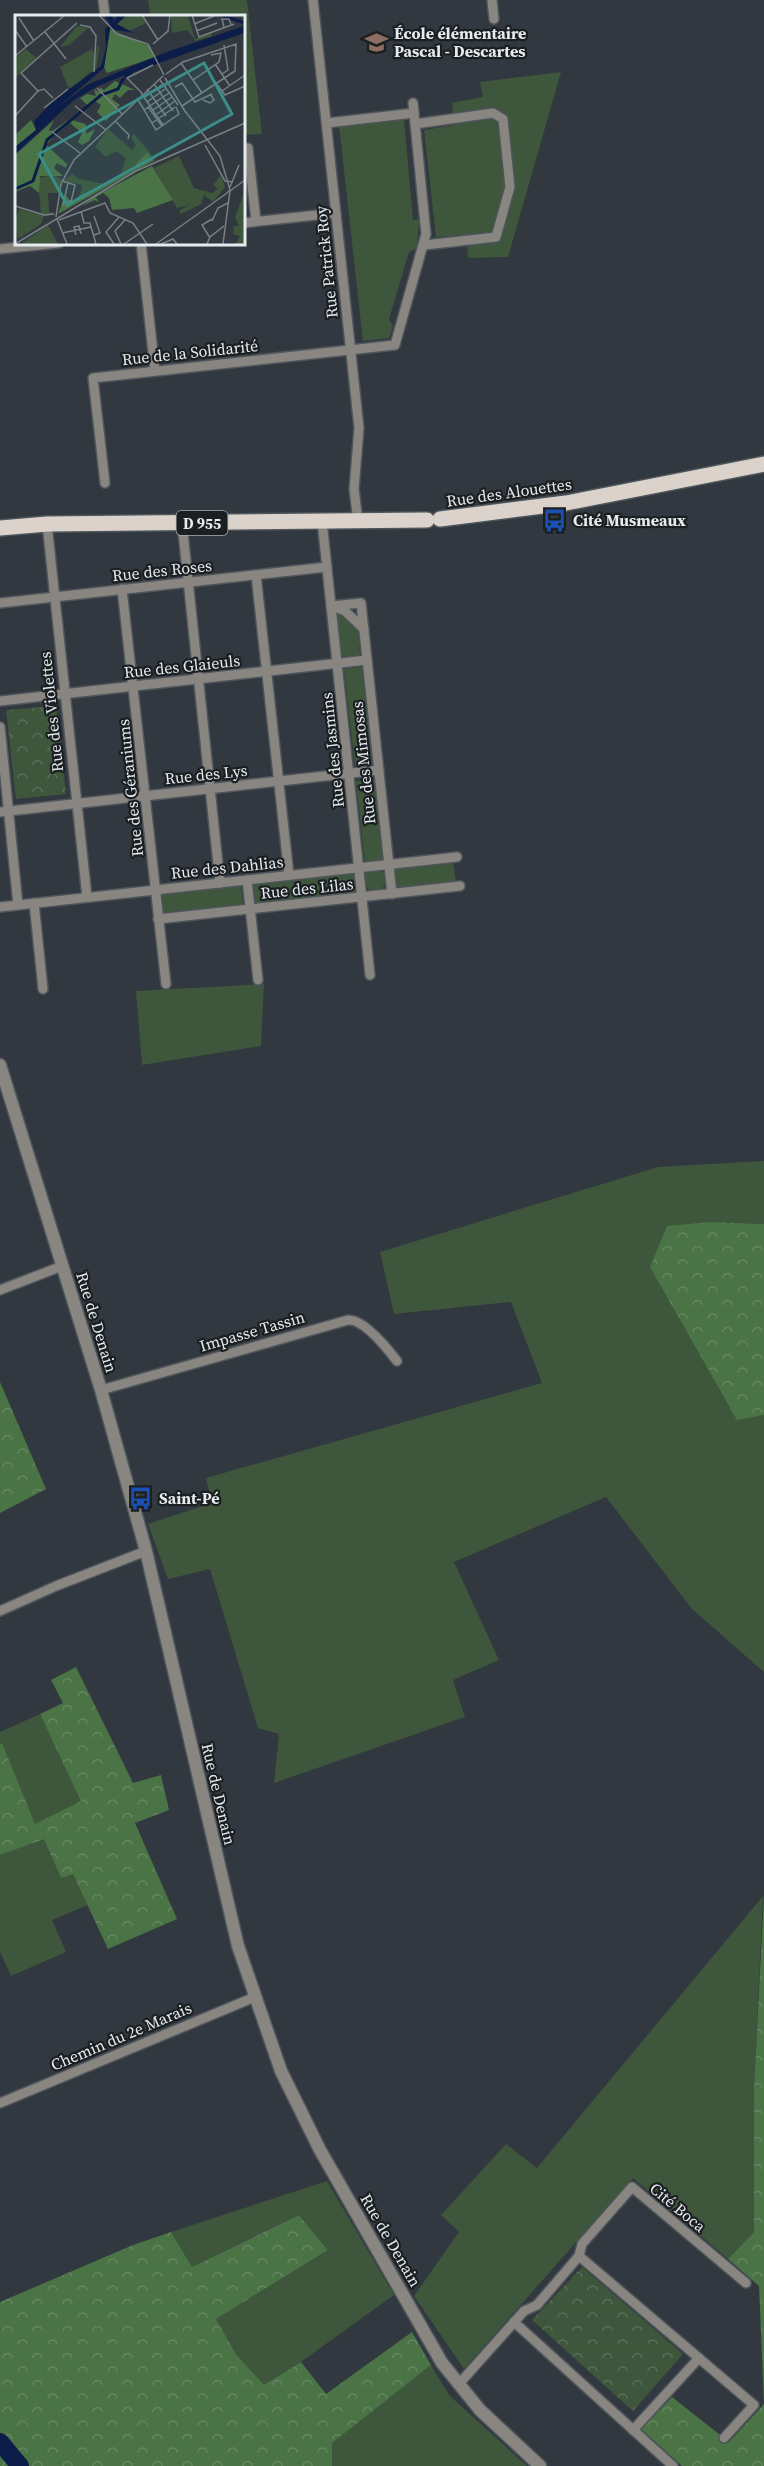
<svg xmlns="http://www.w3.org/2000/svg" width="764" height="2466" viewBox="0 0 764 2466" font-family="'Source Serif 4',serif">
  <defs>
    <pattern id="forest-crowns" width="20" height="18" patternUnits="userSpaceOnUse" patternTransform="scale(1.5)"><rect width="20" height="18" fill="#4a7445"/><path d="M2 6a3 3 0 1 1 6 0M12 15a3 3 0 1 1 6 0" fill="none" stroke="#648860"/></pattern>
    <pattern id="park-crowns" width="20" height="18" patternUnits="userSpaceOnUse" patternTransform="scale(1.5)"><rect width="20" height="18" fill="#3e563b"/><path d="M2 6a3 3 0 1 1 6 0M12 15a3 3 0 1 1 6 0" fill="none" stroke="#5a6e58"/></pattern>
  </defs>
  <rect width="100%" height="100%" fill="#31383f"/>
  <g fill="#3e563b">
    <path d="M148,0H247L262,134L243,135V16H150Z"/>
    <path d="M561,72L508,257L468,258L466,235L436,237L424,130L454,125L452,103L483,97L480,82Z"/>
    <path d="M404,119L413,220L419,219L417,248L409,252L389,319L393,326L389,338L363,341L339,125Z"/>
    <path d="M335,610L339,611L358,629L360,655L340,657Z"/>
    <path d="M362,667L372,764L355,766L344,669Z"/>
    <path d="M374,779L383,861L365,863L356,781Z"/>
    <path d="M453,861L456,882L397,890L394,869Z"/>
    <circle cx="375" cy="880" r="11"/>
    <path d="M355,873L358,893L255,905L253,885Z"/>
    <path d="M241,885L243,906L163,915L161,894Z"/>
    <path d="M264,984L261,1046L142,1065L136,991Z"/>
    <path d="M764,1161V1224L711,1222L737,1419L764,1415V1672L692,1609L606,1497L454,1562L499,1660L453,1680L465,1717L274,1783L279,1734L258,1728L210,1569L168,1579L148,1524L212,1503L206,1478L542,1383L511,1302L394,1314L380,1252L658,1167Z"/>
    <path d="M40,1714L82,1801L35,1825L2,1744H0V1732Z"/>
    <path d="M44,1838L61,1878L73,1873L88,1905L52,1920L66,1952L11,1976L0,1952V1855Z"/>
    <path d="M763,1896L754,2087V2232L728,2259L633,2178L464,2369L414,2296L459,2232L441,2215L506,2144L537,2168Z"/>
    <path d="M327,2181L394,2295L301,2362L264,2386L236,2354L216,2319L328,2250L299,2215L192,2267L171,2232Z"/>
    <path d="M431,2365L450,2396L527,2466H332L331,2443Z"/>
  </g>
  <g fill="url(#forest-crowns)">
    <path d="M711,1222L764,1224V1415L737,1420L650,1267L667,1226Z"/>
    <path d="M0,1382L46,1489L0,1513Z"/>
    <path d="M76,1667L133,1783L161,1775L169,1810L135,1823L177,1919L108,1949L73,1874L61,1878L44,1839L0,1855V1744L2,1743L35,1824L81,1801L40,1714L63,1703L51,1680Z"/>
    <path d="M764,1895V2466H682L641,2429L672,2397L729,2442L764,2404L759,2286L728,2259L754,2232V2087Z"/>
    <path d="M299,2215L328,2250L216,2319L236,2354L264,2385L301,2362L326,2394L412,2332L431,2365L332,2443V2466H0V2302L133,2245L171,2232L192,2267Z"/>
  </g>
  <g fill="url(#park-crowns)">
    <path d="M56,706L66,794L16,799L6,710Z"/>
    <path d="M582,2267L683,2354L633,2411L532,2320Z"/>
  </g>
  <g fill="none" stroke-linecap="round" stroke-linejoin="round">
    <path stroke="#0c1d4a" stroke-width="18" d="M0,2442L20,2466"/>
    <defs>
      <g id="minor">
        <path d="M103,0L105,16"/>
        <path d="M313,0L359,428L354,489L358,521"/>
        <path d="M492,0L494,19"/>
        <path d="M327,123L414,113"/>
        <path d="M415,124L493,113L503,119L510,187L496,237L425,245"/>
        <path d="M248,148L256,221"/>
        <path d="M243,223L336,213"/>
        <path d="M141,243L155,371"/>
        <path d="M0,249L59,243"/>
        <path d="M105,483L93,378L395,345L426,234L413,103"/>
        <path d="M322,521L370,975"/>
        <path d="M182,523L220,883"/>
        <path d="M47,524L87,897"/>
        <path d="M256,575L289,875"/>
        <path d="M122,589L166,984"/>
        <path d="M0,603L327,567"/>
        <path d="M331,606L361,603L392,894"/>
        <path d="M333,606L345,611L364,629"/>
        <path d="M0,701L367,660"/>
        <path d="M0,727L18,905"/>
        <path d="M0,812L379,770"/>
        <path d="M247,880L258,980"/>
        <path d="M34,903L43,989"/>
        <path d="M0,907L457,857"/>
        <path d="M158,919L460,886"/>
        <path d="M0,1290L62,1266"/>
        <path d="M101,1390L348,1320C364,1319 387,1348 397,1361"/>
        <path d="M0,1611L56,1586L146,1551"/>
        <path d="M0,2103L255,1997"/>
        <path d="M579,2256L582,2244L632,2187L746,2283"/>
        <path d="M514,2322L673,2466"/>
        <path d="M458,2385L524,2311L537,2305L579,2256L754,2405L724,2438"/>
        <path d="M633,2430L699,2358"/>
      </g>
      <path id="tertiary" d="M0,1065L101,1390L146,1551L238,1946L281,2071L320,2150L442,2363L480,2410L540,2466"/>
      <g id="primary">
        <path d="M440,519L566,503L764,464"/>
        <path d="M0,528L47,524L427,520"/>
      </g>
    </defs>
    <use href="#minor" stroke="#4e555b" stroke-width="12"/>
    <use href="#tertiary" stroke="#4e555b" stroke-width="15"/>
    <use href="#primary" stroke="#4e555b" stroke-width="18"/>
    <use href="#minor" stroke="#898581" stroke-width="9"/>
    <use href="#tertiary" stroke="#898581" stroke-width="12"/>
    <use href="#primary" stroke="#dbd3cb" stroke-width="15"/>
  </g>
  <defs>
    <symbol id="school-bare" viewBox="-9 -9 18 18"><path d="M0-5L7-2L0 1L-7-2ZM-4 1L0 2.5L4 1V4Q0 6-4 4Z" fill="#8d6e63" stroke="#1b1f22" stroke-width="2.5" paint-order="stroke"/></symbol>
    <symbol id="bus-bare" viewBox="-9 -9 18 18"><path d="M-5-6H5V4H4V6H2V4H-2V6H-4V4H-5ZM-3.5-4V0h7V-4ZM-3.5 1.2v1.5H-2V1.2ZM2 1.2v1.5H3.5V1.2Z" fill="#1a4fb4" stroke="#1b1f22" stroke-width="2.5" paint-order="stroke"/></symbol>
  </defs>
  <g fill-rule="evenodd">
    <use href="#school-bare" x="360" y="26" width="33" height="33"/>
    <use href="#bus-bare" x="538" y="504" width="33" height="33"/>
    <use href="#bus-bare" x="124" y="1482" width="33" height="33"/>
  </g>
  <g text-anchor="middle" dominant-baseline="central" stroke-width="4.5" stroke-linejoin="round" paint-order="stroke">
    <rect fill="#1b1f22" stroke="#a9aeb2" stroke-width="1.5" x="176.5" y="511" width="51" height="24" rx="4.5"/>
    <g font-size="15" font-weight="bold" fill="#e6ebef">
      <text x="202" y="523">D 955</text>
    </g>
    <g font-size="16" font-weight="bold" fill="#e6ebef" stroke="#1b1f22" text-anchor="start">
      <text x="394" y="33">École élémentaire<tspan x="394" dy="18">Pascal - Descartes</tspan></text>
      <text x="573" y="520">Cité Musmeaux</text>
      <text x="159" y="1498">Saint-Pé</text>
    </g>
    <g font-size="16" fill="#e6ebef" stroke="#1b1f22">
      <text transform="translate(326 262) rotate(-96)">Rue Patrick Roy</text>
      <text transform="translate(190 352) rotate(-6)">Rue de la Solidarité</text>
      <text transform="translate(509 492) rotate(-8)">Rue des Alouettes</text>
      <text transform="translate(162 570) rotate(-6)">Rue des Roses</text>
      <text transform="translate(182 666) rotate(-6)">Rue des Glaieuls</text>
      <text transform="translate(51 712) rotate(-96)">Rue des Violettes</text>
      <text transform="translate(332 750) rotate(-96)">Rue des Jasmins</text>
      <text transform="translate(363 763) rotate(-96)">Rue des Mimosas</text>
      <text transform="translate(206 774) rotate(-6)">Rue des Lys</text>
      <text transform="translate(130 788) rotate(-96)">Rue des Géraniums</text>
      <text transform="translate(227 867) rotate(-6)">Rue des Dahlias</text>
      <text transform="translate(307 888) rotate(-6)">Rue des Lilas</text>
      <text transform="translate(97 1322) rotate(73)">Rue de Denain</text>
      <text transform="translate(252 1331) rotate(-16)">Impasse Tassin</text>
      <text transform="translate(219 1794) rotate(77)">Rue de Denain</text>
      <text transform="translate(121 2036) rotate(-23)">Chemin du 2e Marais</text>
      <text transform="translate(678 2207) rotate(40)">Cité Boca</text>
      <text transform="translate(391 2240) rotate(60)">Rue de Denain</text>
    </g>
  </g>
  <g transform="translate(15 15)">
    <rect width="230" height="230" fill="#31383f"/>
    <path d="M156,0H173L180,24L196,18L197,21L181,26L172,15L157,18ZM62,11L73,13L54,30L45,32ZM38,28L6,57L0,63V43L11,34L21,43ZM82,30L84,33L81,56L75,57L57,74L53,72L45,52L77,34L81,43ZM93,114L117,135L121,130L116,122L119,119L141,145L105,161L111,143L101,136L91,142L80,132ZM164,141L179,173L197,178L203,174L198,170L206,160L210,172L198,187L189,180L186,189L166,199L164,196L174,190L162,193L139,153ZM57,159L64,164L90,169L65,180L67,170L48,166ZM38,160L47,164L43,178H33L34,197L43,199L29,201L26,209L3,224L0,207L4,194L26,200L23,163ZM229,178V229H220L225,221L218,219L219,211H224L220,202Z" fill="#3e563b"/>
    <path d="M95,14L134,31L141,42L92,58L89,52ZM100,66L120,75H113L105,83L100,79L97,84L105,90L91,106L82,97L86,90L80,86L73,91L65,83L72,79L81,81L79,74L84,77L85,72L89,75ZM66,96L57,105L71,109V119L80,114L74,126L67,130L63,127L67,118L55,108L42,119L37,116ZM16,105L21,115L0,132V120ZM39,105L34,115L40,120L31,130L52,149L51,153L42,148L39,153L48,161H25L24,178L15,171L0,177V140ZM132,137L138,146L43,199L50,180L57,187L65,180L92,169L123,153L121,149ZM137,151L158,185L122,198L119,193L97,195L94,183L88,178L81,182L84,188L80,185L67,191L80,181Z" fill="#4a7445"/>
    <path d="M111,0H126L131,8L112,17L102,9ZM33,210L43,229H6Z" fill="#3e563b"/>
    <path d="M89,0H96L100,6L102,0H112L102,9L119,18L95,14L89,53L42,93L72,70L149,38L229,11V18L119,57L106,67L110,60L83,71L59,85L0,139V132L21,115L19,106L39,85L86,51L91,33L90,14L95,9Z" fill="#0c1d4a"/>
    <path fill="none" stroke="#0c1d4a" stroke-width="3" d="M205,0L230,8M0,174L18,166L32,125L86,80L103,74L108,64"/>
    <path fill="none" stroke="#798085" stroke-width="1.5" d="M84,0L102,19L133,29L149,60M127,0L143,25M177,0L184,22L219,9M4,3L19,26M179,9L199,1M65,10L75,12L81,21L79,57M209,12L207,4H214L216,9M0,15L12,32M181,16L202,8M30,17L51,44M138,29L153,16L155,0M0,41L50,0M166,48L187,78M200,49L215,71M151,59L168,47L221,29L220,56L167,91M207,59L213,55L209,30M150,63L171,98M145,65L163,90M178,65L204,47L206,38L196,40M201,68L210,80L230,71M139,69L158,96M160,72L167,68L180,87L197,79M82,73L107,99M132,74L151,101M207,76L230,60M126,78L148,110M127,78L112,63L138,50M130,82L148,69M38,83L29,74L23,76L6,58L62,8M122,83L141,115L164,99L161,92M188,85L195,88L199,85L196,80M132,87L150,74M60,91L91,115M133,92L147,111M29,93L53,74M129,95L154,78M138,95L157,82M170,96L205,141L215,175L212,178M142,99L160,86M0,101L23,76M100,106L114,120L113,124M137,108L160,92M36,116L65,138M190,130L210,166L218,167M47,166L60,170L56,187L53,186M215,172L224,150M215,176L230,165M48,190L53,168M0,191L29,200L39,199M66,196L69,208H75L81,229M79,201L85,218L79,220M41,202L46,169L59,145L148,61M42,204L52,229M44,205L90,188L95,198L118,208L132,229M197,206L203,193L213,188M47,218L76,212M61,220L59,212L64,211L66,219M195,223L187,210L197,204M0,229L121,156L230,108M99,229L91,217L104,202M106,229L100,216L110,205M109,229L138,209M141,229L212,178M146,229L158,224L162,229M192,229L195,222L209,211M208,229L215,176"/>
    <path fill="#3a8d88" fill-opacity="0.15" stroke="#3a8d88" stroke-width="3" d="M189,48L217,99L52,190L24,139Z"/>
    <rect width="230" height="230" fill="none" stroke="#e6ebef" stroke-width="3"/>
  </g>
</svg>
